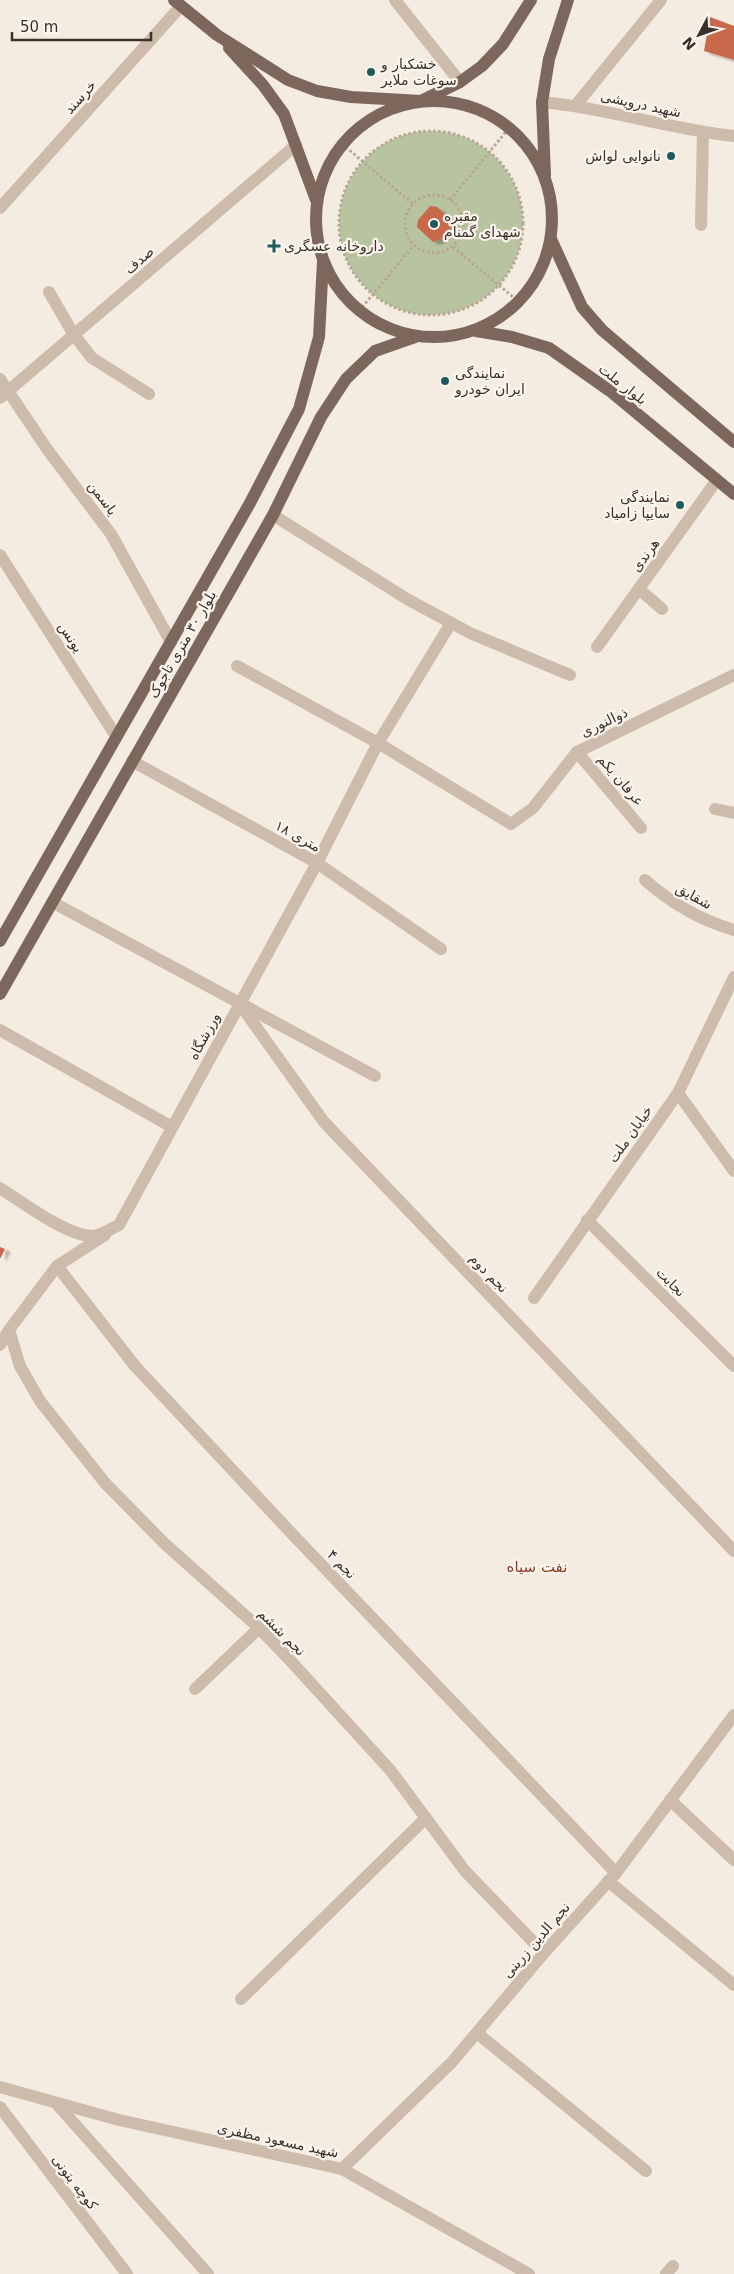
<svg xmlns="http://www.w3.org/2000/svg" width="734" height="2274" viewBox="0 0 734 2274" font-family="'DejaVu Sans',Cairo,sans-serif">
  <defs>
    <filter id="shadow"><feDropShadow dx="5.5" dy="3" stdDeviation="1" flood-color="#0004"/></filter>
  </defs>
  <rect width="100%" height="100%" fill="#f4ebe1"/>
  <circle fill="#b8c4a0" cx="431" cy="223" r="92"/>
  <g fill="#c8694b" filter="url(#shadow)">
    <path d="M710,17L734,26V60L704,51Z"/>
    <path d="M430,206L437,207L451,220L452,227L440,240L433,242L417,227L418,220Z"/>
    <path d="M0,1247L5,1249L0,1259Z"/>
  </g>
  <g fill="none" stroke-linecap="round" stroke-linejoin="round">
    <g stroke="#b9a596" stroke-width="3" stroke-dasharray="2.5 2.5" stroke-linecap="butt">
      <circle cx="431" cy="223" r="92"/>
      <path d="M342,144L413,204"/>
      <circle cx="434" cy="224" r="29"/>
      <path d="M450,200L509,128"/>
      <path d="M453,247L519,302"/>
      <path d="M359,311L414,245"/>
    </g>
    <g stroke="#cdbbac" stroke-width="12">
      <path d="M395,0L460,82"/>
      <path d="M542,102C607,108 669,129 734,136"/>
      <path d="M576,105L661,0"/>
      <path d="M0,208L181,6"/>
      <path d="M701,225L703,133"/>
      <path d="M49,292L74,335L92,358L149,394"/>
      <path d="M0,379L47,449L111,534L171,642"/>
      <path d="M0,398L296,145"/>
      <path d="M273,515L407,599L470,633L570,675"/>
      <path d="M0,555L116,736"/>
      <path d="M639,589L662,609"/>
      <path d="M597,647L717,480"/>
      <path d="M237,666L378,743L511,824L533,808L577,752L734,675"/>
      <path d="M577,752L641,828"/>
      <path d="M132,761L317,863L441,949"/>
      <path d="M715,809L734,813"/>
      <path d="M645,880C672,904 700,920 734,930"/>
      <path d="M52,902L375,1076"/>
      <path d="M239,1003L324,1122L734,1551"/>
      <path d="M0,1030L172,1127"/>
      <path d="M678,1093L734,1171"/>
      <path d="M0,1188C22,1202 68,1237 94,1236C102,1235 112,1228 119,1225L317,863L378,743L451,623"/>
      <path d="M587,1220L734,1366"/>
      <path d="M57,1266L135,1366L295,1537L616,1873"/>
      <path d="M534,1298L678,1093L734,977"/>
      <path d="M9,1330L20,1366L40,1401L105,1483L164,1543L259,1628L288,1658L391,1771L465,1871L544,1953"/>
      <path d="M0,1345L9,1330L57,1266L105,1235"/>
      <path d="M195,1689L259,1628"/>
      <path d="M670,1800L734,1860"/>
      <path d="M608,1881L734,1985"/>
      <path d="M241,1999L426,1818"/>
      <path d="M477,2033L646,2171"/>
      <path d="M0,2087L119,2120L342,2169L529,2274"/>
      <path d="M56,2103L208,2274"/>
      <path d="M0,2107L127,2274"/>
      <path d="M342,2169L452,2062L544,1953L616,1873L734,1715"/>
      <path d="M666,2274L673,2266"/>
    </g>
    <g stroke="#7d675c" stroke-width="12">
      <path d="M174,0L217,35L288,80L317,91L351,97L421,101L460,82L482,66L503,44L531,0"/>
      <path d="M229,48L263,85L284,114L316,200"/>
      <circle cx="434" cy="219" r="118"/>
      <path d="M545,175L542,102L549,59L568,0"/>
      <path d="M551,239L582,307L602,330L734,442"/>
      <path d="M476,331L512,337L549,348L610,391L734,494"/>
      <path d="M0,941L250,503L299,409L319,337L323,261"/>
      <path d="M0,994L273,515L321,417L346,379L375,351L415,337"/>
    </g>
  </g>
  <g fill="#1f5a5e" stroke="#fbf5ee" stroke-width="2">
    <circle cx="371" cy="72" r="5"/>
    <circle cx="671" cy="156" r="5"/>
    <circle cx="434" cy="224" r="5"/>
    <path d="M271.5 238.5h5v5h5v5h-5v5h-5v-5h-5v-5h5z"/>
    <circle cx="445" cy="381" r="5"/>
    <circle cx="680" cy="505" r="5"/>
  </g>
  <g text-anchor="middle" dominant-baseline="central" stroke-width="4.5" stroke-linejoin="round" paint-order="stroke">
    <g font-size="14" fill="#3b302b" stroke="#fbf5ee" text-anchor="start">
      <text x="381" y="64">خشکبار و<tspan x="381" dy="16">سوغات ملایر</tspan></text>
      <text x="661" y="156" text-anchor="end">نانوایی لواش</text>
      <text x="444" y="216">مقبره<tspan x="444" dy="16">شهدای گمنام</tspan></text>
      <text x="284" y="246">داروخانه عسگری</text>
      <text x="455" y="373">نمایندگی<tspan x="455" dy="16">ایران خودرو</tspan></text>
      <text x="670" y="497" text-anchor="end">نمایندگی<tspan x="670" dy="16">سایپا زامیاد</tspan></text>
    </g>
    <g font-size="14" fill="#3b302b" stroke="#fbf5ee">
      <text transform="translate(80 97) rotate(-48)">خرسند</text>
      <text transform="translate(641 104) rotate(12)">شهید درویشی</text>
      <text transform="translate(139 260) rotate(-41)">صدف</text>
      <text transform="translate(623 384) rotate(38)">بلوار ملت</text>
      <text transform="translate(103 498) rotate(53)">یاسمن</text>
      <text transform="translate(645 555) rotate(-54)">هرندی</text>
      <text transform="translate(71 637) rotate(57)">یونس</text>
      <text transform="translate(182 644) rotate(-60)">بلوار ۳۰ متری تاجوک</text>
      <text transform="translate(604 722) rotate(-26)">ذوالنوری</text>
      <text transform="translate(621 780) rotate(50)">عرفان یکم</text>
      <text transform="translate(298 836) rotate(29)">۱۸ متری</text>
      <text transform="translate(694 896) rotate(29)">شقایق</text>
      <text transform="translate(204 1036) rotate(-62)">ورزشگاه</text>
      <text transform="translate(630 1134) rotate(-55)">خیابان ملت</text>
      <text transform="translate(489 1273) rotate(46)">نجم دوم</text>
      <text transform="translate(671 1282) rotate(45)">نجابت</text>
      <text transform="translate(342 1564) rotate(46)">نجم ۴</text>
      <text transform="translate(282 1632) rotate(45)">نجم ششم</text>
      <text transform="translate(536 1940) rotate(-49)">نجم الدین زرینی</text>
      <text transform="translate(278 2140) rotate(12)">شهید مسعود مظفری</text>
      <text transform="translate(75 2182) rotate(53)">کوچه بتونی</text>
    </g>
    <g font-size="15" fill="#8c3b22" stroke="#fbf5ee">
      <text x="537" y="1567">نفت سیاه</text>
    </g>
  </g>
  <g transform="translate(699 35) rotate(229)" stroke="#fbf5ee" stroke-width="4" paint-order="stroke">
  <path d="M0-4L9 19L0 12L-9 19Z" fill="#3b302b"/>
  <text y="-8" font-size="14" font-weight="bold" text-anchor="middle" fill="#3b302b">N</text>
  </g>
  <path d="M12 32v8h139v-8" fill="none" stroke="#3b302b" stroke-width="2.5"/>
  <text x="20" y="32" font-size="15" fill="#3b302b" stroke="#fbf5ee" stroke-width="4" paint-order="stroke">50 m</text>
</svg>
